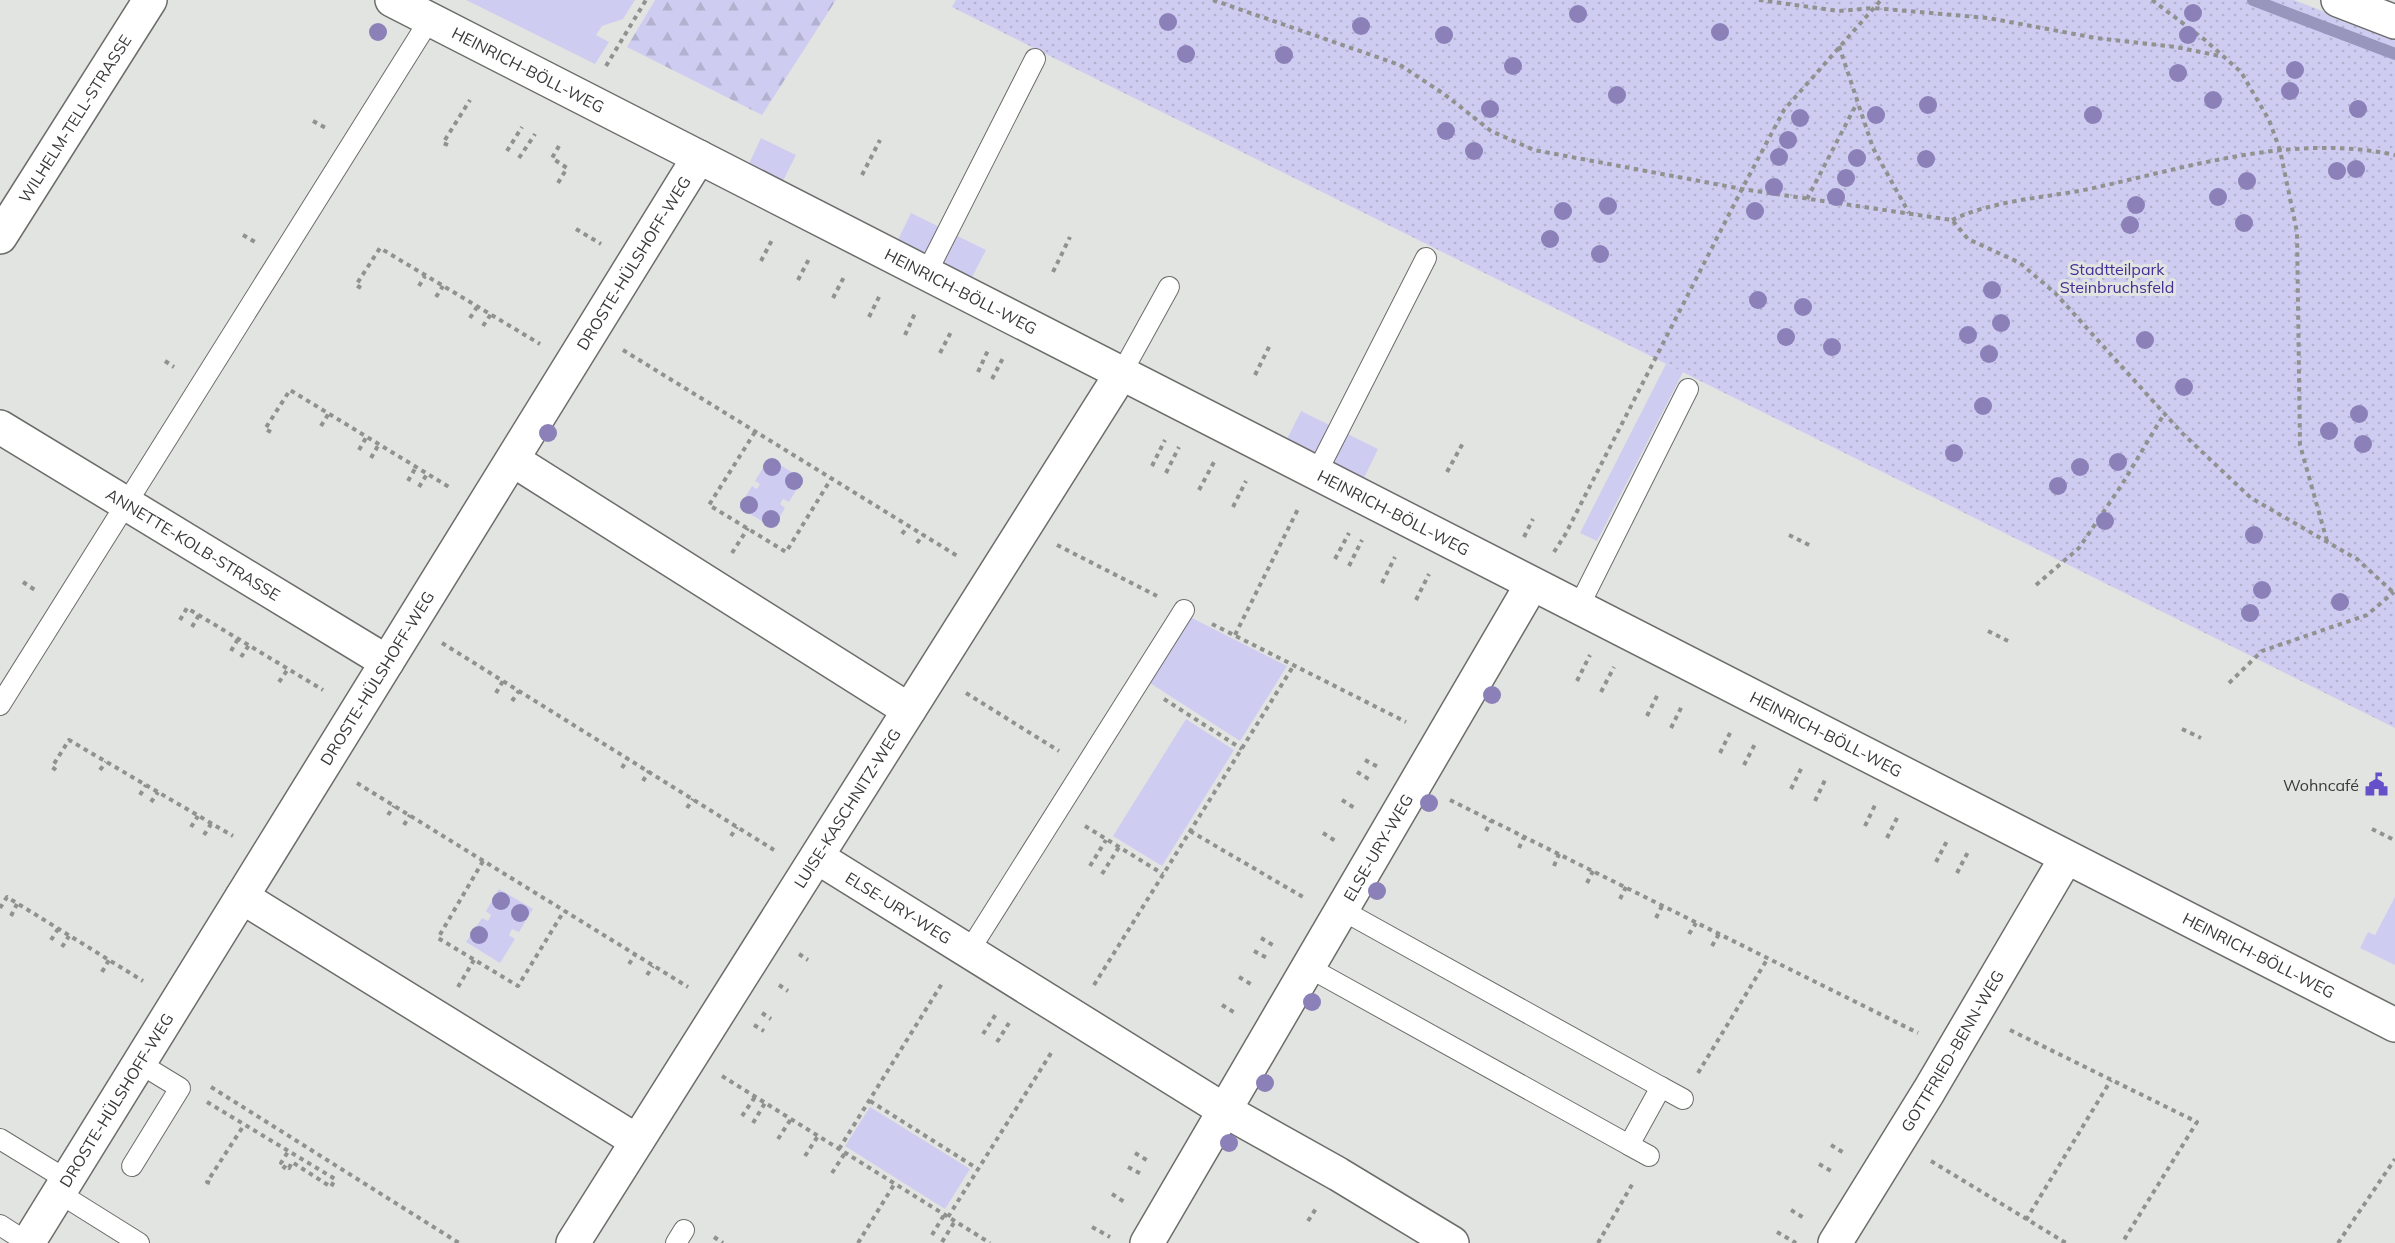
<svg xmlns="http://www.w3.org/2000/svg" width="2395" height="1243" viewBox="0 0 2395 1243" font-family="Mulish,sans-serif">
  <defs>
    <pattern id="forest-firs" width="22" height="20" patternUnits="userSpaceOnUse" patternTransform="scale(1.5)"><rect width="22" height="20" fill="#cecdf1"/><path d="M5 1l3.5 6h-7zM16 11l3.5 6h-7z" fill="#b2b1cf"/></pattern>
    <pattern id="park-dots" width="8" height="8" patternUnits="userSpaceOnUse" patternTransform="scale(1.5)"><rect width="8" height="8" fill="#cecdf1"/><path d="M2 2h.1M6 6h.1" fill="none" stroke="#b2b1cf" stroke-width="1.8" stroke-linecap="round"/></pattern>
  </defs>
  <rect width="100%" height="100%" fill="#e2e4e1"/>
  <g fill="#cecdf1">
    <path d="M466,0H635L623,19L602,26L596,35L609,42L595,64Z"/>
    <path d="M761,138L796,155L781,185L747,168Z"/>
    <path d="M911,213L986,250L970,281L896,244Z"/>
    <path d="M1666,364L1683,372L1597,541L1580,533Z"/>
    <path d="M1301,411L1378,449L1363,480L1286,441Z"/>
    <path d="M769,458L803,479L789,502L783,499L780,504L785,508L773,528L739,507L752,486L757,489L760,484L755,481Z"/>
    <path d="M1190,617L1287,666L1240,741L1150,683Z"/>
    <path d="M1186,719L1234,750L1162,866L1113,836Z"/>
    <path d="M499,889L533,909L519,932L512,929L509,935L515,939L500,963L466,942L482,918L488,921L491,915L486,911Z"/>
    <path d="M2395,897V965L2360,948L2368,932L2375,935Z"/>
    <path d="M870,1107L970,1169L945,1209L845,1146Z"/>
  </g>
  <path fill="url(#forest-firs)" d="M655,0H836L762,115L627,47Z"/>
  <path fill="url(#park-dots)" d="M956,0H2294L2395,39V728L952,7Z"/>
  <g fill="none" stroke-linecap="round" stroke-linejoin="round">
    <path stroke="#9896bc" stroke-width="12" d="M2253,0L2395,54"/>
    <defs>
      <g id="service">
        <path d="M926,274L1035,59"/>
        <path d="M1121,374L1169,287"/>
        <path d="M1316,474L1426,258"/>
        <path d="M1578,608L1688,389"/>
        <path d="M0,705L430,19"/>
        <path d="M969,951L1184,610"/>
        <path d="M1308,967L1629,1145L1661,1087L1342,910"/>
        <path d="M1661,1087L1683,1099"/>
        <path d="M0,1139L67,1180"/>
        <path d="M1629,1145L1649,1156"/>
        <path d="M132,1166L180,1088L139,1063"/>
        <path d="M59,1193L139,1243"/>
        <path d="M0,1225L28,1243"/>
        <path d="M676,1243L684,1230"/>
      </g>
      <g id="minor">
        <path id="s1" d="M392,0L2395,1025"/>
        <path d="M2338,0L2395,22"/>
        <path id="s2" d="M0,237L150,0"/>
        <path id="s3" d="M0,427L387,662"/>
        <path d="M513,460L909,710"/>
        <path id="s4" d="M817,857L1224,1110L1338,1174L1452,1243"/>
        <path d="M242,897L637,1141"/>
        <path id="s5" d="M28,1243L699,157"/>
        <path id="s6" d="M573,1243L1121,374"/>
        <path id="s7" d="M1147,1243L1532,584"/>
        <path id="s8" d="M1835,1243L1929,1091L2066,858"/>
      </g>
    </defs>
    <use href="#service" stroke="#6c6d6b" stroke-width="22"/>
    <use href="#minor" stroke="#6c6d6b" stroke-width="36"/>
    <g stroke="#90928f" stroke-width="4" stroke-dasharray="4.5 4.5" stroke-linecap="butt">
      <path d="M1213,0L1400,65L1444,94L1491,131L1534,150L1742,189L1952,220L1968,239L2020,263L2055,293L2182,433L2251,498L2357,559L2395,594"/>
      <path d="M1759,0L1839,11L1873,8L1988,18L2096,38L2176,47L2220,56"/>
      <path d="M2152,0L2205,40L2241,72L2269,120L2280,150L2297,232L2300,445L2327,541"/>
      <path d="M1839,46L1873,148L1909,213"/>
      <path d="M606,66L646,0"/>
      <path d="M313,121L326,128"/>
      <path d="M448,145L443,143L470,100"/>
      <path d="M507,151L522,127"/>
      <path d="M519,158L535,134"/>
      <path d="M862,175L880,140"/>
      <path d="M558,183L567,168L552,158L559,146"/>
      <path d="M1807,199L1857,103"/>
      <path d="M1952,220C1994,200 2044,198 2089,189C2190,167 2292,133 2395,155"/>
      <path d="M576,229L601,244"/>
      <path d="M243,235L255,242"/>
      <path d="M761,261L773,238"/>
      <path d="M1053,272L1070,237"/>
      <path d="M798,280L810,257"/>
      <path d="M419,286L425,276"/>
      <path d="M361,288L356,285L380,248L540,344"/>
      <path d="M436,297L443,286"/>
      <path d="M833,298L845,275"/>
      <path d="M869,317L881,293"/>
      <path d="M470,318L477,307"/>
      <path d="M483,326L491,314"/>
      <path d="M905,335L916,311"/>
      <path d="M623,350L959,557"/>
      <path d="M940,353L952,330"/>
      <path d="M165,361L174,367"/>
      <path d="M978,372L989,348"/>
      <path d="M1255,375L1270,345"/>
      <path d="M992,379L1004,356"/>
      <path d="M321,426L329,413"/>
      <path d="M271,432L265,429L290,390L449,487"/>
      <path d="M755,432L709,505L786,552L831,479"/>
      <path d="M359,450L367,436"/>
      <path d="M371,458L379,444"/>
      <path d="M1152,466L1165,440"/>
      <path d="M1447,472L1463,443"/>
      <path d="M1166,473L1179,447"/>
      <path d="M408,481L416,467"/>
      <path d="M419,487L427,474"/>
      <path d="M1199,490L1214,462"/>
      <path d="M1233,507L1246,481"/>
      <path d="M902,534L908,526"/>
      <path d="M1789,535L1811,546"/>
      <path d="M1524,537L1533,519"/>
      <path d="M917,543L923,535"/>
      <path d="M1057,545L1157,596"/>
      <path d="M1554,552L1565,535L1742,189L1784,110L1881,0"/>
      <path d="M732,553L748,528"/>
      <path d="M1335,559L1349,533"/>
      <path d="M1349,566L1362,540"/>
      <path d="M23,582L35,590"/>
      <path d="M1382,583L1395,557"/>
      <path d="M2036,585L2079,548L2121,486L2164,414"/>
      <path d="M1416,600L1429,574"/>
      <path d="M180,620L187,608L323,690"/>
      <path d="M1212,624L1406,722"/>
      <path d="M192,627L199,615"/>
      <path d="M1988,631L2008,641"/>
      <path d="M1235,635L1299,507"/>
      <path d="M442,643L774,850"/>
      <path d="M231,651L238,639"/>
      <path d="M241,657L249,645"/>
      <path d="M1577,681L1590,655"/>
      <path d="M279,682L288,669"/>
      <path d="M2229,683L2262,651L2367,615L2394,592"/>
      <path d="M1601,692L1614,667"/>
      <path d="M496,693L503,681"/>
      <path d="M966,693L1059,751"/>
      <path d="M1164,699L1242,749"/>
      <path d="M512,701L519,691"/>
      <path d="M1647,716L1659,692"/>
      <path d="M1671,728L1683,704"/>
      <path d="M2182,729L2201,738"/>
      <path d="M1720,753L1732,729"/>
      <path d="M1365,760L1380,768"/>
      <path d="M1744,765L1756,742"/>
      <path d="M622,768L628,758"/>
      <path d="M56,770L52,767L69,740L233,836"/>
      <path d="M100,770L106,762"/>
      <path d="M1357,772L1372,781"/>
      <path d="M643,781L649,771"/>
      <path d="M357,783L688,987"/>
      <path d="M1791,789L1803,765"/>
      <path d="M140,795L146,785"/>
      <path d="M1342,800L1356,809"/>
      <path d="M1450,800L1918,1033"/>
      <path d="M1815,801L1826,778"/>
      <path d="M151,802L158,792"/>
      <path d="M687,808L693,799"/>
      <path d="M388,815L394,806"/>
      <path d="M404,825L410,815"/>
      <path d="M1085,826L1163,874"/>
      <path d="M1865,826L1876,803"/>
      <path d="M191,827L198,816"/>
      <path d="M2372,829L2394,840"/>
      <path d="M1190,831L1303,897"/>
      <path d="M1486,831L1491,821"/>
      <path d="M1323,833L1337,842"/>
      <path d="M204,835L211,824"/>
      <path d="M731,836L737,827"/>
      <path d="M1887,838L1899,814"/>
      <path d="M1519,848L1524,837"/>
      <path d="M483,861L438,938L518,986L564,911"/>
      <path d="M1936,862L1948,839"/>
      <path d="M1090,866L1106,840"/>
      <path d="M1554,866L1559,854"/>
      <path d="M1957,873L1969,850"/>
      <path d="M1102,874L1119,847"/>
      <path d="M1587,883L1593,871"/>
      <path d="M1620,899L1626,887"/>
      <path d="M0,908L7,897L143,981"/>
      <path d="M11,916L17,904"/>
      <path d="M1656,918L1662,906"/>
      <path d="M1689,934L1696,923"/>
      <path d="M1261,938L1276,947"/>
      <path d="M51,940L58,929"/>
      <path d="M1712,946L1719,934"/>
      <path d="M62,947L69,936"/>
      <path d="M1254,951L1269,959"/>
      <path d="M799,954L808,960"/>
      <path d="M629,964L635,955"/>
      <path d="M102,972L109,960"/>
      <path d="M647,975L653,966"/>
      <path d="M1239,977L1254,986"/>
      <path d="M779,985L788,991"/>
      <path d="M1094,985L1294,665"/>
      <path d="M458,987L474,960"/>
      <path d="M1222,1005L1237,1014"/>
      <path d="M762,1013L771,1019"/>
      <path d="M754,1025L764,1031"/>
      <path d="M2010,1030L2197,1122L2122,1243"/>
      <path d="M983,1034L996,1014"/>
      <path d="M997,1042L1009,1023"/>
      <path d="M1698,1073L1768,958"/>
      <path d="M722,1076L990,1243"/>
      <path d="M211,1087L459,1243"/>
      <path d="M870,1101L978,1169"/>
      <path d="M207,1102L335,1179L331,1187L292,1162L289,1168L286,1165"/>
      <path d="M742,1116L755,1097"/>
      <path d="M753,1123L765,1103"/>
      <path d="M778,1139L791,1119"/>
      <path d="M1831,1145L1844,1153"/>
      <path d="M839,1149L943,982"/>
      <path d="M1135,1153L1150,1162"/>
      <path d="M805,1156L818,1136"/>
      <path d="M1931,1161L2066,1243"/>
      <path d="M1819,1164L1833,1172"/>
      <path d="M1128,1167L1143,1175"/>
      <path d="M283,1169L286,1165L281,1163L289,1150"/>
      <path d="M832,1173L845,1153"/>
      <path d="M210,1183L207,1182L244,1125"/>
      <path d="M1112,1194L1126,1203"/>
      <path d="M1791,1210L1804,1218"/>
      <path d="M948,1217L1053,1050"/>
      <path d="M2026,1220L2111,1080"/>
      <path d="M1308,1221L1317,1207"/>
      <path d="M1092,1227L1110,1237"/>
      <path d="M1777,1232L1796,1243"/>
      <path d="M932,1235L944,1215"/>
      <path d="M714,1237L723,1243"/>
      <path d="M942,1242L955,1221"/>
      <path d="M858,1243L895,1183"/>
      <path d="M1598,1243L1633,1183"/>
      <path d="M2338,1243L2395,1159"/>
    </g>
    <use href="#service" stroke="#fff" stroke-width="20"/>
    <use href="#minor" stroke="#fff" stroke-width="33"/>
  </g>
  <g fill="#8c80b8">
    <circle cx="2193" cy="13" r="9"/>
    <circle cx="1578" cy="14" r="9"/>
    <circle cx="1168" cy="22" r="9"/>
    <circle cx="1361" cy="26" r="9"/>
    <circle cx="378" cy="32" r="9"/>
    <circle cx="1720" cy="32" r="9"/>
    <circle cx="1444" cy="35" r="9"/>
    <circle cx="2188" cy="35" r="9"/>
    <circle cx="1186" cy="54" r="9"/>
    <circle cx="1284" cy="55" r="9"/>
    <circle cx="1513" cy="66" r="9"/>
    <circle cx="2295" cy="70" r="9"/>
    <circle cx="2178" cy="73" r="9"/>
    <circle cx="2290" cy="91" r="9"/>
    <circle cx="1617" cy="95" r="9"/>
    <circle cx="2213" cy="100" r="9"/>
    <circle cx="1928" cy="105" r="9"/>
    <circle cx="1490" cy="109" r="9"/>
    <circle cx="2358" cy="109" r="9"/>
    <circle cx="1876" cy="115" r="9"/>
    <circle cx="2093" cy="115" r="9"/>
    <circle cx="1800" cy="118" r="9"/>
    <circle cx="1446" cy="131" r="9"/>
    <circle cx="1788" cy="140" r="9"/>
    <circle cx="1474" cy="151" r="9"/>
    <circle cx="1779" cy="157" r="9"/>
    <circle cx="1857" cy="158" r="9"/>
    <circle cx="1926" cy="159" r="9"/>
    <circle cx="2356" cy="169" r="9"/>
    <circle cx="2337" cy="171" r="9"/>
    <circle cx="1846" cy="178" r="9"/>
    <circle cx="2247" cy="181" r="9"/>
    <circle cx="1774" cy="187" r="9"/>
    <circle cx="1836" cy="197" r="9"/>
    <circle cx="2218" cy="197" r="9"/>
    <circle cx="2136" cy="205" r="9"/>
    <circle cx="1608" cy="206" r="9"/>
    <circle cx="1563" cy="211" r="9"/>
    <circle cx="1755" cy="211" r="9"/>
    <circle cx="2244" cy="223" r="9"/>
    <circle cx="2130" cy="225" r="9"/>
    <circle cx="1550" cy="239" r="9"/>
    <circle cx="1600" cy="254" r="9"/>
    <circle cx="1992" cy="290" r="9"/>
    <circle cx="1758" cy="300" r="9"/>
    <circle cx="1803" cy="307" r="9"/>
    <circle cx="2001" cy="323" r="9"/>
    <circle cx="1968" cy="335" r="9"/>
    <circle cx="1786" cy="337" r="9"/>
    <circle cx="2145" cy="340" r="9"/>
    <circle cx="1832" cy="347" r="9"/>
    <circle cx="1989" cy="354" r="9"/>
    <circle cx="2184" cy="387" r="9"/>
    <circle cx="1983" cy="406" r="9"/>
    <circle cx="2359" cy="414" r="9"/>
    <circle cx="2329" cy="431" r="9"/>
    <circle cx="548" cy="433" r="9"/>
    <circle cx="2363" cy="444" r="9"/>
    <circle cx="1954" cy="453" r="9"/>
    <circle cx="2118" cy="462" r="9"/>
    <circle cx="772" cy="467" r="9"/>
    <circle cx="2080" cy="467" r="9"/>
    <circle cx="794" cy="481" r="9"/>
    <circle cx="2058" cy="486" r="9"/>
    <circle cx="749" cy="505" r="9"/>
    <circle cx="771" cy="519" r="9"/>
    <circle cx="2105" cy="521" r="9"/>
    <circle cx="2254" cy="535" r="9"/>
    <circle cx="2262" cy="590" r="9"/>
    <circle cx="2340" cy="602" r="9"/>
    <circle cx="2250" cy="613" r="9"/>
    <circle cx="1492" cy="695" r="9"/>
    <circle cx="1429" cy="803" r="9"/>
    <circle cx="1377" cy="891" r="9"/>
    <circle cx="501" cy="901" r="9"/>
    <circle cx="520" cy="913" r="9"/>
    <circle cx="479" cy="935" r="9"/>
    <circle cx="1312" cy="1002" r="9"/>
    <circle cx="1265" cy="1083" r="9"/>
    <circle cx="1229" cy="1143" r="9"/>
  </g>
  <defs>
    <symbol id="civic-bare" viewBox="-9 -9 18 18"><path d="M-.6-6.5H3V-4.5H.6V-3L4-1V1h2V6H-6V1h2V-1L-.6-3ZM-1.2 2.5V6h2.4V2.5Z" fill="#6550c9" stroke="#e2e4e1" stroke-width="2.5" paint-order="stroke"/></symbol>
  </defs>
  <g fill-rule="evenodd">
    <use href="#civic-bare" x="2360" y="768" width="33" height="33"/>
  </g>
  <g text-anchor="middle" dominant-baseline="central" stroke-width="6" stroke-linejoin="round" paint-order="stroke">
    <g font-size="16" fill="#393a38" stroke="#e2e4e1">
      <text stroke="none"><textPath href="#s1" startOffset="153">HEINRICH-BÖLL-WEG</textPath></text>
      <text stroke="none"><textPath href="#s2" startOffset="140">WILHELM-TELL-STRASSE</textPath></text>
      <text stroke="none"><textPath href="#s5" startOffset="1152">DROSTE-HÜLSHOFF-WEG</textPath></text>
      <text stroke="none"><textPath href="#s1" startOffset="639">HEINRICH-BÖLL-WEG</textPath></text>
      <text stroke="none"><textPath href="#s1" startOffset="1125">HEINRICH-BÖLL-WEG</textPath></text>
      <text stroke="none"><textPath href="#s3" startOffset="226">ANNETTE-KOLB-STRASSE</textPath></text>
      <text stroke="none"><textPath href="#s5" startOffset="664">DROSTE-HÜLSHOFF-WEG</textPath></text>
      <text stroke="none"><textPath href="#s1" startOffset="1611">HEINRICH-BÖLL-WEG</textPath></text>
      <text stroke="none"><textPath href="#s6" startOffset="514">LUISE-KASCHNITZ-WEG</textPath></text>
      <text stroke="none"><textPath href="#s7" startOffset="458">ELSE-URY-WEG</textPath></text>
      <text stroke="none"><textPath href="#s4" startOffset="96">ELSE-URY-WEG</textPath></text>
      <text stroke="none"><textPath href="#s1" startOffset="2097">HEINRICH-BÖLL-WEG</textPath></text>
      <text stroke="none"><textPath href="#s8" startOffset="225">GOTTFRIED-BENN-WEG</textPath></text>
      <text stroke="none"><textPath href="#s5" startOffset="168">DROSTE-HÜLSHOFF-WEG</textPath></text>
    </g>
    <g font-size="16" fill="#452f96" stroke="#e2e4e1">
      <text x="2117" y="269">Stadtteilpark<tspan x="2117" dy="18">Steinbruchsfeld</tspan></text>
    </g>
    <g font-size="16" fill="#393a38" stroke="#e2e4e1" text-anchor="end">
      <text x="2359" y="785">Wohncafé</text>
    </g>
  </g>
</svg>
